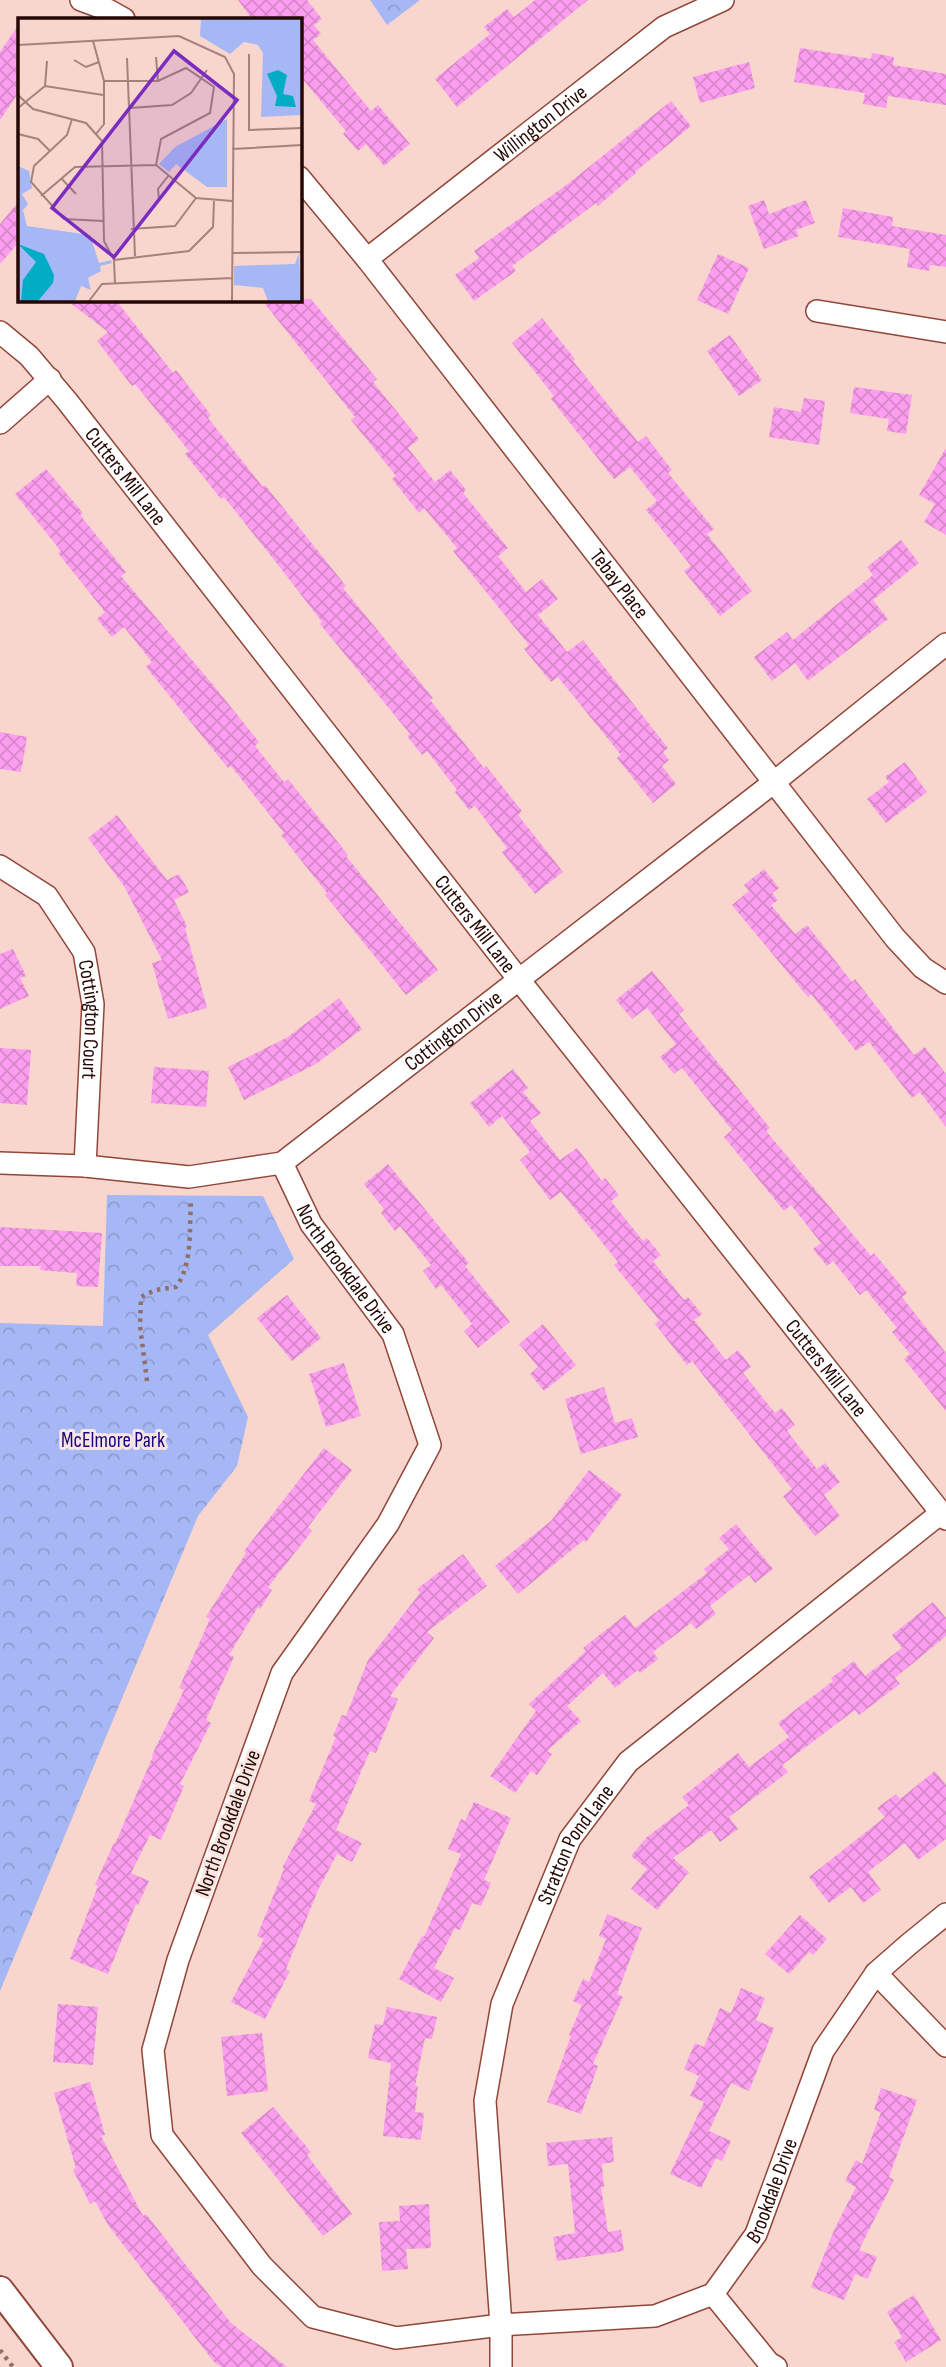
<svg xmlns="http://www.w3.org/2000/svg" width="946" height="2367" viewBox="0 0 946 2367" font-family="'Sofia Sans Condensed',sans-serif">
  <defs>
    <pattern id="park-crowns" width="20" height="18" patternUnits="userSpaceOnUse" patternTransform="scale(1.75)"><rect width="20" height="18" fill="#a6b7f5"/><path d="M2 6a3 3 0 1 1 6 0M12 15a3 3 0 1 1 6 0" fill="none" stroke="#8f9cd0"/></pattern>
    <pattern id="building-cross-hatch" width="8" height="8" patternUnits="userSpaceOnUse" patternTransform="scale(1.75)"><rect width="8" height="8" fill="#fc9eef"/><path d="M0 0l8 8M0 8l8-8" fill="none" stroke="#d887cb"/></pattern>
  </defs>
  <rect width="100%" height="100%" fill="#f8d5cd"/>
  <g fill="url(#park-crowns)">
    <path d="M370,0H420L387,25Z"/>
    <path d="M107,1195L263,1196L294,1259L208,1335L248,1417L237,1466L198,1516L0,1991V1323L103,1326Z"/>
  </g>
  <g fill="url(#building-cross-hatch)">
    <path d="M238,0H307L322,19L314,25L321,34L313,40L371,111L378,105L410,144L384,166L366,144L358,151L343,134L346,131L299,75V19H252Z"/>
    <path d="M535,0H588L457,107L435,79L490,34L484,27L507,9L514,17Z"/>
    <path d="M19,24V92L0,120V52Z"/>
    <path d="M800,48L871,59L872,53L894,57L893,65L946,74V105L888,96L886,108L863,104L865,93L794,82Z"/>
    <path d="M749,62L755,88L700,103L693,77Z"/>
    <path d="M671,101L691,126L635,172L636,173L598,206L596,203L512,266L516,271L474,301L455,275L479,258L474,251L569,183Z"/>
    <path d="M764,200L769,214L806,200L815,223L796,230L799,236L764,249L748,206Z"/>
    <path d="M19,201V242L0,264V224Z"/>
    <path d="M843,208L893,217L892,226L946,235V267L930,265L929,271L907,267L910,249L838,237Z"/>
    <path d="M718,254L749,268L728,314L697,300Z"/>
    <path d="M65,299H115L173,373L176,370L211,415L208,418L263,487L265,485L346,586L343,588L433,698L430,700L484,768L486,766L522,811L518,815L563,872L535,894L502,852L507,848L475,806L469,810L455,792L457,790L427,751L422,755L407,736L410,734L320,624L322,622L279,566L224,497L221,499L185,454L189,451L135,384L132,386L97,341L108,332Z"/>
    <path d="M261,299H311L377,379L373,382L419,439L408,448L435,482L450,470L466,490L463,493L508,548L498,556L526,592L542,579L558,599L538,615L567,652L583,640L668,748L663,752L669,760L662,766L676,784L653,803L617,758L621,755L558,677L551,682L524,649L529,645L453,551L457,548L424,508L419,513L392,479L396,476L351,420L355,417Z"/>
    <path d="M542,318L575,359L573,361L638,442L646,436L672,470L668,473L714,529L707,534L752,591L720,616L684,571L691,566L646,510L657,501L630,467L614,479L551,399L554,396L512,343Z"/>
    <path d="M730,335L762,380L739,396L707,351Z"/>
    <path d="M854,387L912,395L906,434L887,431L889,419L850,413Z"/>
    <path d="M804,398L825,401L819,445L769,437L774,407L801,412Z"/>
    <path d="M946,448V535L924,522L935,504L919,495Z"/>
    <path d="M46,469L83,513L80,515L126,572L121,576L214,686L259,742L255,746L284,782L288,779L348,855L346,856L438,970L406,995L325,895L327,893L281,835L284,833L231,766L228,768L146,667L152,662L124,627L112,637L97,619L105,612L58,553L61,551L15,494Z"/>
    <path d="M901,540L919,563L873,600L888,619L808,681L795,663L772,681L754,657L787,632L793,640L873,575L867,567Z"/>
    <path d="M0,732L27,737L21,772L0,769Z"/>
    <path d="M905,762L927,792L886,823L867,799L889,782L885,777Z"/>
    <path d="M117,815L167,880L179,874L189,892L174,900L187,926L185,928L207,1008L168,1019L152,963L162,960L124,886L88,838Z"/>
    <path d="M764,869L779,888L772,893L778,900L771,905L795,934L807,925L852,982L855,979L914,1055L925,1047L946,1074V1127L920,1092L912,1098L869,1042L856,1051L811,994L808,997L732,905L749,891L744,885Z"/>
    <path d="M13,949L26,976L20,978L29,996L0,1009V954Z"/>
    <path d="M652,971L684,1010L679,1014L770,1128L766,1131L871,1256L874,1253L907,1293L902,1297L946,1353V1411L904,1359L910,1354L892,1332L897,1328L866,1290L860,1295L833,1261L827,1266L813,1249L821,1243L791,1205L784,1211L724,1137L732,1130L682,1068L674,1074L660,1057L676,1044L647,1008L632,1019L616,1000Z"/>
    <path d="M339,998L362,1029L316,1064L244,1100L228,1067L288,1037Z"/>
    <path d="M0,1048L31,1050L27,1105L0,1103Z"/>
    <path d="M154,1067L209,1071L206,1107L151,1103Z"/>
    <path d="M513,1069L528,1088L523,1092L541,1113L530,1121L560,1160L577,1148L602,1181L605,1178L619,1195L611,1201L643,1241L647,1238L661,1255L653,1261L684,1300L688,1297L702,1314L694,1320L726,1360L738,1350L751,1367L743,1373L775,1413L782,1408L795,1425L787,1431L817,1469L825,1463L840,1482L824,1495L840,1516L815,1536L783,1496L792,1489L692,1361L687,1365L655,1324L659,1320L614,1265L618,1262L561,1192L550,1200L520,1160L530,1152L502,1116L489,1127L470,1103Z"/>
    <path d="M388,1164L469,1263L465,1266L510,1322L478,1348L464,1331L472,1324L441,1285L436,1289L423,1271L431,1265L400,1226L395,1231L381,1213L384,1209L364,1184Z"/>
    <path d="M0,1227L102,1233L98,1287L76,1286L77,1273L40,1270L41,1266H0Z"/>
    <path d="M287,1295L321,1338L292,1361L257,1318Z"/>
    <path d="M543,1324L576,1365L544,1391L530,1374L538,1367L519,1344Z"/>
    <path d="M344,1363L361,1416L326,1427L309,1374Z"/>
    <path d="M604,1387L615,1423L632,1418L638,1437L581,1454L565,1399Z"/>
    <path d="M324,1448L352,1470L308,1527L312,1531L268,1587L272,1590L260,1609L258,1607L229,1655L234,1657L206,1720L211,1723L180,1784L184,1786L161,1840L150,1835L131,1873L149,1881L138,1905L136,1904L108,1974L70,1959L98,1886L95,1885L114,1843L115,1844L153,1756L152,1755L184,1690L179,1688L210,1619L206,1617L246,1553L244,1551Z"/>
    <path d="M589,1470L622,1495L586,1542L584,1540L518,1594L495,1566L551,1521Z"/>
    <path d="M736,1524L773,1569L755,1583L749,1575L710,1606L716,1614L696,1629L691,1623L653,1652L658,1659L640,1673L638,1670L615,1688L603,1673L567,1706L581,1721L547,1751L552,1754L537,1775L531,1771L515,1793L490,1776L536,1711L529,1704L586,1651L583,1648L625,1615L635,1628L707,1573L704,1569L729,1549L719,1538Z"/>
    <path d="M463,1554L487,1586L427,1632L434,1638L390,1696L398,1699L376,1753L370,1751L336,1830L362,1843L352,1862L337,1854L319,1888L286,1969L290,1971L265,2019L231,2002L264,1939L257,1936L284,1869L282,1868L316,1804L309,1801L336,1737L333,1736L342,1715L346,1716L368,1660L420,1593L417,1589Z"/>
    <path d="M933,1602L946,1618V1636L895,1678L900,1684L859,1715L855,1710L782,1765L788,1772L729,1817L738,1829L720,1842L711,1830L673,1858L689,1872L657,1910L631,1889L647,1869L631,1856L647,1837L689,1805L682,1797L738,1753L749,1767L789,1737L778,1723L833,1681L831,1678L854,1661L865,1676L902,1648L892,1635Z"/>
    <path d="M935,1771L946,1785V1839L918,1860L905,1843L868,1872L881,1890L863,1903L851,1887L829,1903L809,1877L885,1817L877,1808L896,1794L900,1799Z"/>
    <path d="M474,1802L511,1818L484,1880L491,1883L481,1906L472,1903L460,1930L455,1928L434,1968L454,1978L441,2002L399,1979L422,1936L424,1937L461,1854L448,1849L461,1819L465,1821Z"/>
    <path d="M607,1914L642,1928L617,1994L623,1997L593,2064L598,2066L581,2114L547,2102L571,2036L569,2035L582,2005L573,2001L583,1979L589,1982L606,1939L599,1936Z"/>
    <path d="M800,1915L827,1939L813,1955L809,1952L789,1974L765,1954Z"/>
    <path d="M741,1988L765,1998L756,2020L774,2028L749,2091L731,2083L709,2131L731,2141L722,2161L716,2158L701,2188L670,2174L704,2102L690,2096L699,2076L684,2069L695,2043L704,2047L720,2008L731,2013Z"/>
    <path d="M58,2004L98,2007L93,2065L53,2062Z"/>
    <path d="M387,2007L437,2017L432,2039L425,2038L415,2086H418L415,2112L424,2113L421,2140L383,2136L391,2063L368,2058L375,2024L383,2025Z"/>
    <path d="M262,2033L268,2091L227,2096L221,2037Z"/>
    <path d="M90,2082L105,2135L101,2136L143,2216L146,2214L231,2323L287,2367H221L214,2362L108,2225L95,2201L90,2204L73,2170L76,2168L54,2093Z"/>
    <path d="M881,2088L917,2100L889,2177L894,2180L859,2250L877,2257L868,2279L855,2274L844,2300L811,2287L835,2228L856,2187L845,2181L856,2160L862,2164L881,2112L874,2110Z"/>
    <path d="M273,2107L311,2152L307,2155L352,2214L323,2236L241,2133Z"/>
    <path d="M612,2137L614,2162L602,2164L604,2187H601L608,2232L621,2230L624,2251L557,2261L553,2237L575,2233L568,2164L548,2166L546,2143Z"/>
    <path d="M429,2204L431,2248L406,2249L408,2269L382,2271L379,2222L400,2221L399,2206Z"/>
    <path d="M914,2295L941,2340L906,2362L894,2342L902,2337L887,2312Z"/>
  </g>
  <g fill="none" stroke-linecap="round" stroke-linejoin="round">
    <defs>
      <g id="minor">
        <path d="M81,0L108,10L124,19"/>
        <path id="s1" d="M299,177L367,259L895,938L923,968L946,983"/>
        <path id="s2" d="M367,259L664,27L723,0"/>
        <path d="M817,311L946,332"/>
        <path id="s3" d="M0,332L29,356L67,401L520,981L946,1519"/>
        <path d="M0,423L50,379"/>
        <path id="s4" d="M0,866L47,896L84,952L93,1004L85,1166"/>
        <path id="s5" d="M0,1163L85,1166L189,1177L282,1163L773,783L946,644"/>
        <path id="s6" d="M282,1163L311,1224L393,1334L430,1445L388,1524L282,1673L178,1960L153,2050L162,2135L262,2266L313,2317L396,2338L501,2325L655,2316L713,2294L756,2234L823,2051L876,1973L908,1945L946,1914"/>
        <path d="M876,1973L946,2046"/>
        <path d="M713,2294L769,2363L776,2367"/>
        <path id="s7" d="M501,2367V2325L485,2101L502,2004L570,1839L628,1762L941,1513"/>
      </g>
      <path id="tertiary" d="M0,2290L59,2367"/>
    </defs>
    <use href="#minor" stroke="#904739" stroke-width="24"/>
    <use href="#tertiary" stroke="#904739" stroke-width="30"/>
    <g stroke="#8f6f69" stroke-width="4.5" stroke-dasharray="3.5 5" stroke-linecap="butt">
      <path d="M147,1381L140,1326L141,1297L155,1290L176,1287C193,1264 189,1229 191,1202"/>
      <path d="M0,2350L13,2367"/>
    </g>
    <use href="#minor" stroke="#fff" stroke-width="21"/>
    <use href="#tertiary" stroke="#fff" stroke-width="26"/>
  </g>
  <g text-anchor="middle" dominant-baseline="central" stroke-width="6" stroke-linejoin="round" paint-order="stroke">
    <g font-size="21" fill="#250804" stroke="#f8e6e2">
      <text stroke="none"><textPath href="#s2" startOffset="220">Willington Drive</textPath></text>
      <text stroke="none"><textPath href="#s3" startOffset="192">Cutters Mill Lane</textPath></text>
      <text stroke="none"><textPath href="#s1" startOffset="518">Tebay Place</textPath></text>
      <text stroke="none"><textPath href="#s3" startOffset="760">Cutters Mill Lane</textPath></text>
      <text stroke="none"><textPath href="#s4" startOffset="191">Cottington Court</textPath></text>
      <text stroke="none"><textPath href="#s5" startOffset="500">Cottington Drive</textPath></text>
      <text stroke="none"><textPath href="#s6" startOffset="124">North Brookdale Drive</textPath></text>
      <text stroke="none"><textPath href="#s3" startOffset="1326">Cutters Mill Lane</textPath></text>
      <text transform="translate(228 1823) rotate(-70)">North Brookdale Drive</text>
      <text stroke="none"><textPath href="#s7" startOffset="541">Stratton Pond Lane</textPath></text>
      <text stroke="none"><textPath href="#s6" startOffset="1843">Brookdale Drive</textPath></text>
    </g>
    <g font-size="21" fill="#180380" stroke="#f8e6e2">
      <text x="113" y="1440">McElmore Park</text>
    </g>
  </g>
  <g transform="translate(18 18)">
    <rect width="284" height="284" fill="#f8d5cd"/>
    <path d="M183,0H283V97L243,99L245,35L240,27L226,24L212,36L182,18ZM209,101V169H189L158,146L151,154L141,146L157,129ZM0,148L11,153L14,170L4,176L10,186L5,192L9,208L72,217L81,245L93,242L94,245L82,248L83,253L70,260L73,272L63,268L57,283H0ZM281,235L283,283H250L245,270L216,267V248L277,246Z" fill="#a6b7f5"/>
    <path d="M260,52L269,57L265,76L275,78L278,89L257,88L259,78L249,56ZM0,226L26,236L36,257L35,265L20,283H3L5,262L18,244Z" fill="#02acc4"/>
    <path fill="none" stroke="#a4837d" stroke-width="2" d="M0,2V48M75,23L86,63V106L78,116M0,27L161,18L207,39L216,56L214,283M231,36V112L284,110M138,39L140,63M109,40L117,238M56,42L68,49L81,44M86,63H140L168,50L196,69L192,95L143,121L138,147M27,68L29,43M0,77L15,91L68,105L84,123L86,223L96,242L97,266M0,90L27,68L85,77M112,90L154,87L173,75L189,52M54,101L49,117L16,148L13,164L46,201L85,203M0,116L20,121L32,133M214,131L284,127M43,160L58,176M23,178L57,149L138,147L178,180L214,183M141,182L140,171L151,157M113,211L157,208L178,180M214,235L284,234M96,242L171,233L195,209L196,183M71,283L84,266L214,260"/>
    <path fill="#7b2cbf" fill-opacity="0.15" stroke="#7b2cbf" stroke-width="3.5" d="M156,33L219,82L96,239L34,190Z"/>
    <rect width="284" height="284" fill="none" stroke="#250804" stroke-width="3.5"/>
  </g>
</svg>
